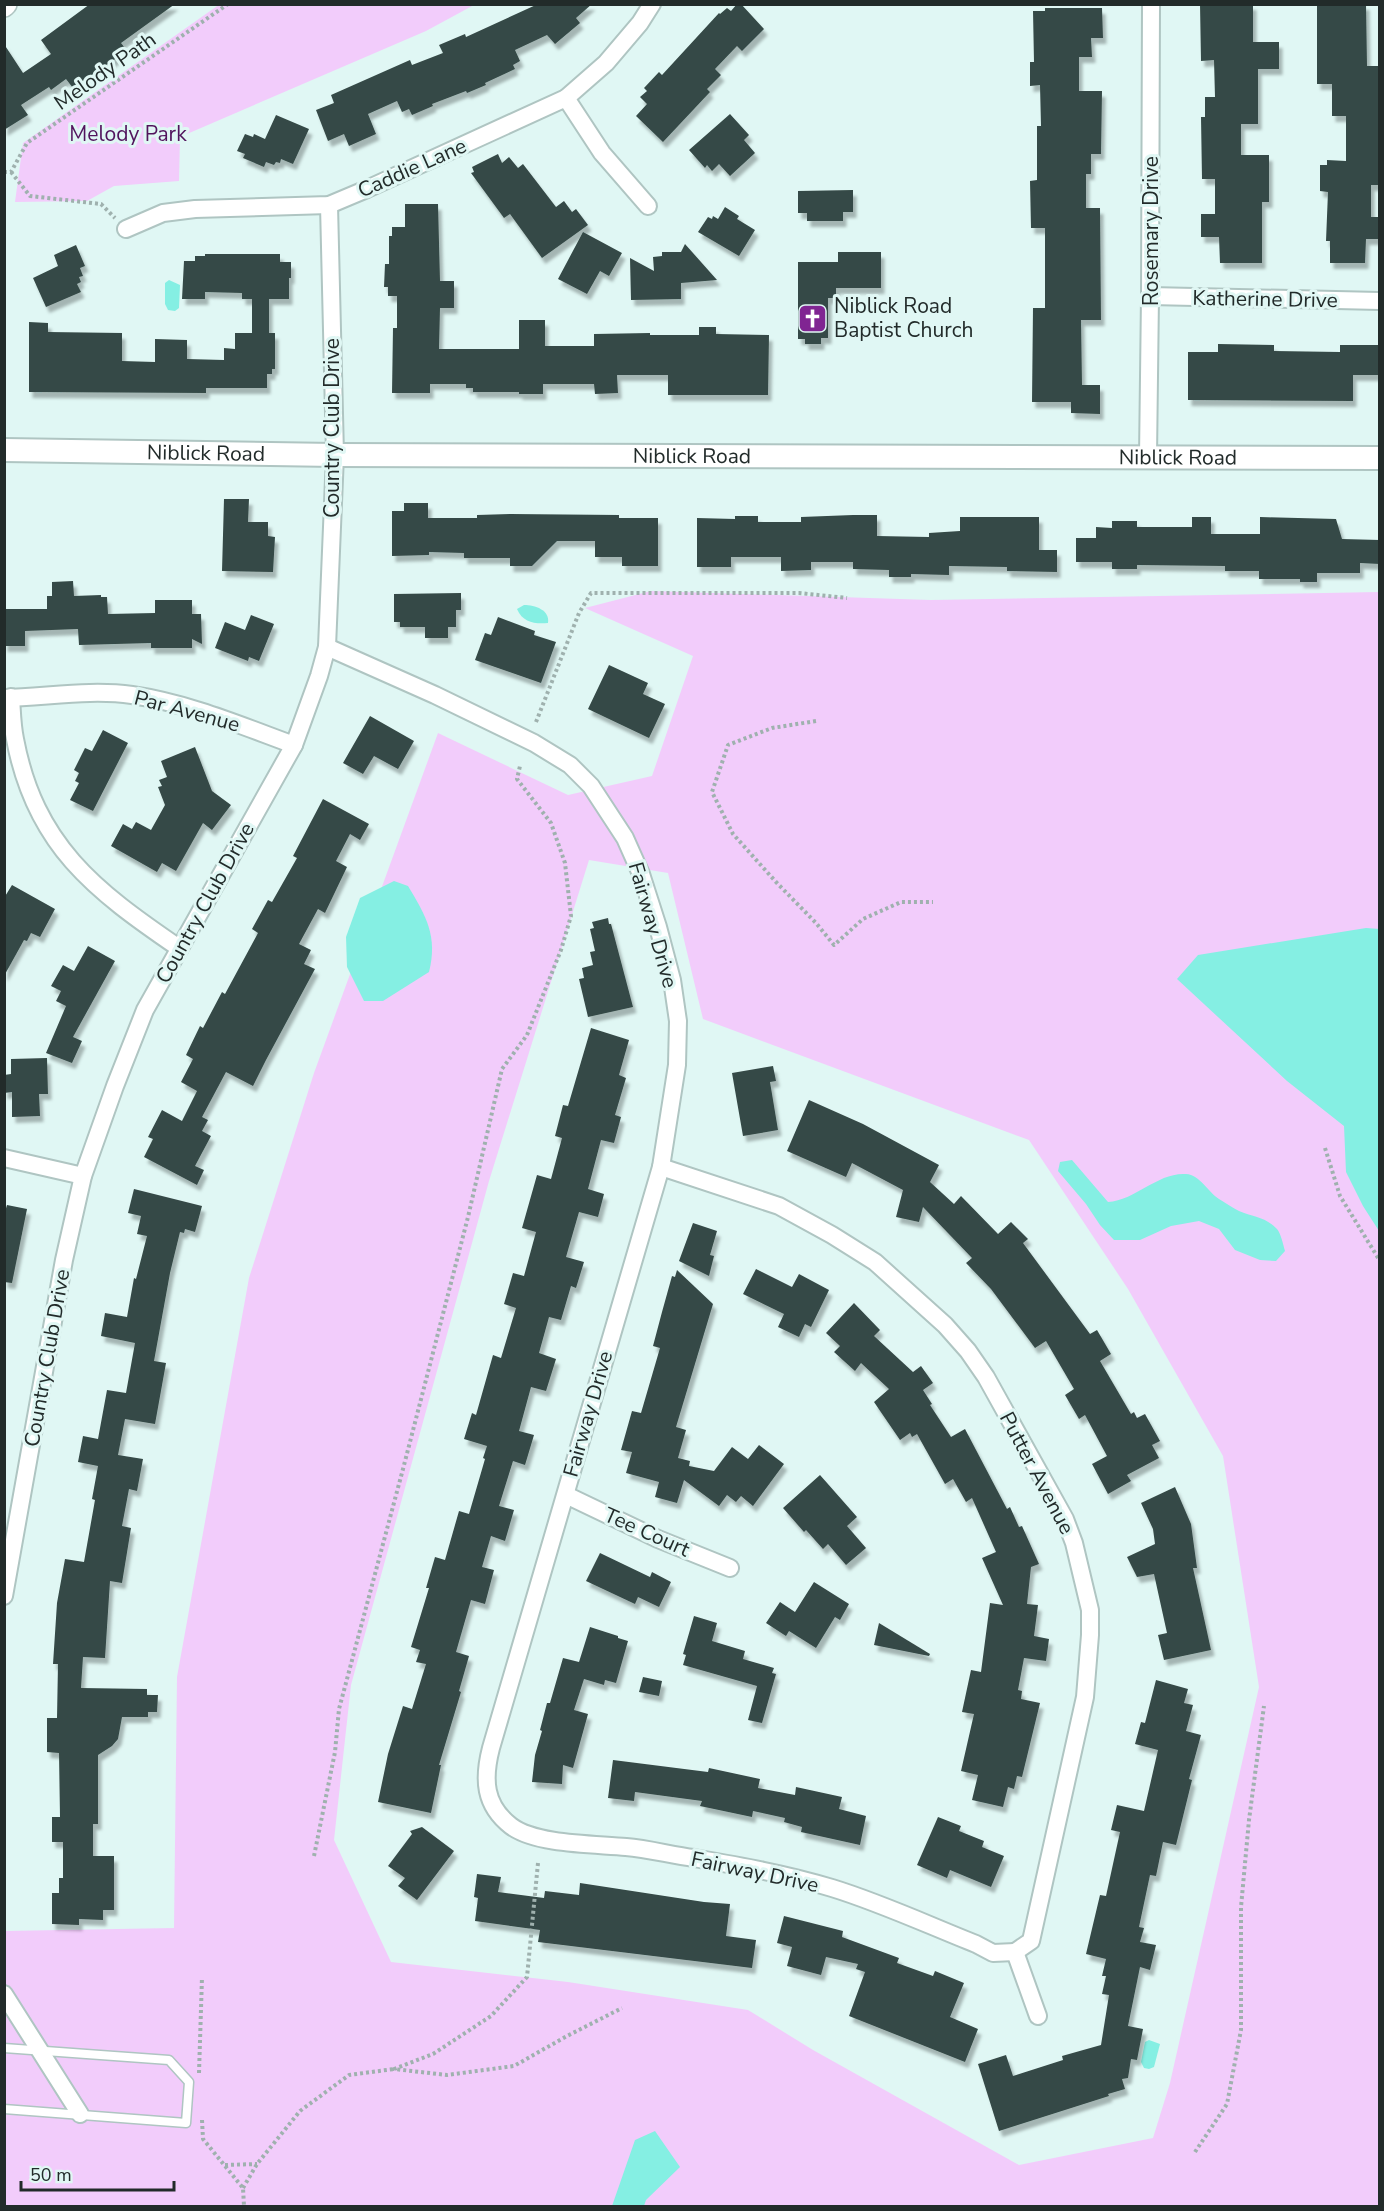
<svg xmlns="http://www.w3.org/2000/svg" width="1384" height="2211" viewBox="0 0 1384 2211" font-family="'Nunito Sans',sans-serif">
  <defs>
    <filter id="shadow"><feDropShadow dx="3.5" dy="6" stdDeviation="1.5" flood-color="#0004"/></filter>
  </defs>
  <rect width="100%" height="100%" fill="#e0f7f4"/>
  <g fill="#f2ccfb" fill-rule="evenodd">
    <path d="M220,4L474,5L426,31L180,137L179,181L114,186L87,201L15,202L23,143Z"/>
    <path d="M651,591L931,600L1379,592V2206H5L4,1931L174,1928L177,1677L249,1278L314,1073L438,733L568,795L652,776L693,656L585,608ZM589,860L668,873L703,1019L1029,1140L1128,1289L1223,1456L1259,1687L1170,2083L1153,2138L1019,2165L813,2050L748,2010L568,1982L391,1962L334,1840L351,1685L489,1181Z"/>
  </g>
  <g fill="#85efe3">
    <path d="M169,280L180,285L179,308L175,311L168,310L165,304V283Z"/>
    <path d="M524,605C535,605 550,610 548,623C535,624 523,623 517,609Z"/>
    <path d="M394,881L408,886C426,916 438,936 429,972L383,1001H364L347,967L346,937L360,898Z"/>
    <path d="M1366,928L1380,929L1379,1231L1363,1206L1346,1172L1344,1126L1287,1081L1177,979L1198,955Z"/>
    <path d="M1072,1160L1108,1202C1136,1200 1158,1172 1186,1174C1200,1175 1208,1192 1219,1199C1226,1203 1233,1208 1239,1211C1253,1217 1266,1217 1277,1229C1281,1234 1283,1244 1285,1251L1276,1261L1260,1260L1235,1250L1219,1229L1199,1221L1171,1226L1140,1240H1114L1100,1225L1086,1204L1058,1171L1060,1162Z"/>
    <path d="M1149,2040L1160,2044L1154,2067L1149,2069L1144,2068L1141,2062L1145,2042Z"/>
    <path d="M655,2131L680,2167L646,2200L644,2206H612L635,2140Z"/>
  </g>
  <g fill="#354946" filter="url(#shadow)">
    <path d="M90,4H175L121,43L125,48L116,54L118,57L73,88L66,79L51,90L49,87L21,105L28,115L4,130V44L23,73L51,54L41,40Z"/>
    <path d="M538,4H592L576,18L580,23L555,44L547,35L515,50L520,61L513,65L515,69L485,83L486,85L467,93L466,91L432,104L433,106L412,115L409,109L402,112L397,101L368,114L376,134L349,146L344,134L328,141L316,110L334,103L331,95L410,60L412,65L443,53L439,45L465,34L466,37Z"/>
    <path d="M737,4H741L764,29L742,51L737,46L715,69L721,75L707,89L710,92L663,142L636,116L647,104L640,97L647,91L644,88L659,72L662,75L719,13L720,14L727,8L731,11Z"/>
    <path d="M1200,4H1253V42H1279V69H1258V124H1241V155H1269V202H1262V263H1220L1219,237H1201V214H1215V179H1202L1201,117H1205V97H1215L1214,60L1201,61Z"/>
    <path d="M1317,4H1366L1367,66H1380V185H1371V217H1380V239H1366L1365,263H1330V241H1326L1328,192L1320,191V165H1327V160L1346,161V116H1332V84H1317Z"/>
    <path d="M1045,8H1102L1103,38H1091L1092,57H1079V91H1102L1101,154H1091V174H1086V208H1100L1101,320H1081L1082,385H1100V414L1071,413V402H1032L1033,308H1045V228H1031L1030,181L1037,180V126H1041L1040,85L1030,86V62H1034L1033,11H1045Z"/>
    <path d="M730,114L749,135L744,140L755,153L730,176L719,164L712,171L707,165L705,168L689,150Z"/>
    <path d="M276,115L309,129L293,164L281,159L280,163L276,162L274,165L266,162L264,167L243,158L245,154L237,151L245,134L253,137L254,134L265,139Z"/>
    <path d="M498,154L502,163L509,157L518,168L523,164L556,207L564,201L572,212L576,209L588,225L542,258L510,214L504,218L471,173L474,172L472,167Z"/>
    <path d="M853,190V212H843V221H807V213H798V191Z"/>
    <path d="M405,204H438L440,281H454V308H440L439,349H519V320H545V346H594V334L650,333V335H699V327H716V334L769,335L768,395H668V375H617L618,393L595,394L594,384H543V394H519V392H473V388H466V384H430V393H392L393,328H397V296H388V287H384L385,264H389V236H392V227H405Z"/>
    <path d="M725,207L739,216L737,219L755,230L739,256L698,232L708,217L712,219L713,216L718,219Z"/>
    <path d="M583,232L622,253L609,276L600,271L587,294L558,279Z"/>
    <path d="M685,244L717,280L681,283V299L631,300L630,258L654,271L653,257L662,256V252H681Z"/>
    <path d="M76,245L85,266L80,268L83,276L79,277L81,282L77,284L81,292L46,307L33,278L58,266L54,255Z"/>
    <path d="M838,252H881V288H836V298H828V338H821V344H805V339H798V262H838Z"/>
    <path d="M205,254H280V262H291V278H289V299H269V333H275V369H272V374H267V388H206V393L29,392V322L48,323V332L122,333V361L155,362V339L187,340V359L224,360V348L235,349V333H252V299H242V293L205,292V299H182L184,261H195V256H205Z"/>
    <path d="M1218,344L1274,345V351L1340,352V345H1380V375H1353V401L1188,400V352H1218Z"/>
    <path d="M224,499H249L248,522H268V536L275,537L273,572L222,571Z"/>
    <path d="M404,503H428V518H477V515L510,514L619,515V518H658V566H622V557H595V541H557L532,566H510V558H464V553L429,552V555L392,556V511H404Z"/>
    <path d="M853,515H877V536L929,537V533L960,531V517H1039V550H1057V572L1007,571V567L949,566V575L911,574V577H889V570L853,569V562H811V570L781,571V557H731V567H697V518L735,519V516H758V522H801V517Z"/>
    <path d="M1192,517H1211V534H1260V517L1336,519L1342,539L1380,540V564L1360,563V573H1317V582H1300V579H1259V571H1225V566L1137,565V569H1112V562H1076V538H1096V527L1112,528V521H1137V527H1192Z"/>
    <path d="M73,581L74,596L101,595V597H107L108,614L155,613V600H192V614H201L202,644L192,639V648H151V643L79,645L78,629L25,631V646H4V609H47V596H52V582Z"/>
    <path d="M461,593V610H456V627H448V638H425V627H400V622H394V594Z"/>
    <path d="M251,615L274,624L259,661L249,657L248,661L215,648L225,622L245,630Z"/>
    <path d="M498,617L535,631L534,635L556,642L541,683L475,660L485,633L491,635Z"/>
    <path d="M609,665L648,683L643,694L665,704L649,738L588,709Z"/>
    <path d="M370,716L414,741L398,769L374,756L363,774L343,763Z"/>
    <path d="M103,730L128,743L93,811L70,800L79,783L75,781L79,773L74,770L85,748L92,751Z"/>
    <path d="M195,747L212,791L231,805L212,830L203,823L176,871L162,863L157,872L111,846L123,824L132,829L136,822L151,830L165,805L158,787L162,786L159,780L167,777L161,761Z"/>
    <path d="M323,799L369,824L360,840L350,834L336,861L347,867L325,913L318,909L299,944L311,950L304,964L315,969L266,1060L253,1086L226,1072L202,1117L208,1120L202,1131L211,1136L195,1166L204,1170L197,1185L144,1157L153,1139L148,1137L162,1110L182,1121L197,1091L181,1082L193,1059L186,1055L200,1026L203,1028L222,992L225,994L258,933L252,929L268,900L272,902L297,858L293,856Z"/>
    <path d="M12,885L55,909L40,937L31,933L27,941L24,940L4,976V898Z"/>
    <path d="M608,918L609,924H611L633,1007L588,1017L579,979L584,978L582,968L593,965L590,952L595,951L590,929L594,928L592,922Z"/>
    <path d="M88,946L115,961L73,1037L82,1041L72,1063L46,1053L66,1006L56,1001L61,991L51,986L63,965L74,971Z"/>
    <path d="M591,1028L629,1040L619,1075L626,1078L615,1115L621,1117L614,1143L601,1140L588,1189L604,1194L598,1217L579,1212L566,1257L584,1262L576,1288L571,1286L561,1320L549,1317L539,1353L556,1359L546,1391L531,1387L519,1431L534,1435L525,1465L513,1461L499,1506L514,1510L505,1541L491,1536L482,1567L494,1570L485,1604L471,1600L456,1652L469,1656L459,1691L461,1692L439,1765H441L431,1813L378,1802L388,1754L403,1706L412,1709L426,1664L416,1662L420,1650L411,1647L429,1588H426L435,1557L445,1560L459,1511L469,1514L485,1459L483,1458L487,1446L464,1439L472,1413L476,1415L493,1355L501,1358L516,1308L504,1304L513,1273L524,1276L536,1232L522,1228L537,1175L551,1179L562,1138L555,1136L563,1105L568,1106Z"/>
    <path d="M47,1058L48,1094H39L40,1116L12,1117V1092L4,1093V1075L11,1074V1059Z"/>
    <path d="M773,1066L776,1081L770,1082L778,1130L743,1136L732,1073Z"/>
    <path d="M809,1100L863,1124L939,1165L930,1182L954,1204L961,1196L998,1234L1011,1222L1028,1239L1023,1243L1090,1334L1097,1330L1111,1354L1100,1361L1131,1414L1134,1412L1137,1418L1145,1414L1160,1441L1152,1445L1159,1458L1127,1475L1131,1481L1108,1494L1092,1464L1107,1456L1085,1415L1079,1419L1065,1395L1074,1389L1046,1341L1035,1348L991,1289L966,1263L972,1258L923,1207L919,1222L896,1217L903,1190L852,1163L846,1177L787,1151Z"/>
    <path d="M134,1189L202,1206L195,1232L185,1229L184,1233L180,1232L170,1273L154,1361L166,1363L155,1424L125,1419L118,1455L143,1459L137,1491L129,1489L122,1526L131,1528L122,1583L110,1581L105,1658L83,1657L81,1688L147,1689V1695H158L157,1712H148V1717H122L118,1739L112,1746L98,1755V1824H93V1856H114V1910H103V1920L79,1919V1925L52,1924V1893H59V1878H63V1842H52V1817H60L59,1753L47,1752V1718H57L58,1664H53L57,1603L65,1559L84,1562L95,1500L92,1499L98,1466L78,1462L83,1436L98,1439L107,1390L126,1393L135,1343L101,1336L105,1313L127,1317L134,1278L136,1279L147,1236L137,1234L141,1216L128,1213Z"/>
    <path d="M7,1205L27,1209L12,1283L4,1282V1215Z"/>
    <path d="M693,1223L717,1231L710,1255L714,1256L709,1276L679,1261Z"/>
    <path d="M756,1269L792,1287L799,1274L829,1290L811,1327L805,1324L799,1337L778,1327L784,1314L743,1294Z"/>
    <path d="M677,1270L713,1304L676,1427L686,1430L678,1458L690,1461L689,1466L714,1471L732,1447L748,1459L759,1445L784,1464L753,1506L741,1496L736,1502L727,1495L719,1506L684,1480L677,1503L655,1497L659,1482L626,1473L632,1452L621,1450L632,1411L641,1413L660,1348L653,1346L662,1312L672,1276L675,1277Z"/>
    <path d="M854,1303L880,1330L874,1336L913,1372L921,1366L933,1383L923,1390L932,1404L930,1405L951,1437L965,1429L1007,1509L1010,1507L1019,1527L1022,1526L1039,1564L1031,1567L1027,1604L1038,1605L1034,1636L1049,1639L1046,1661L1024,1658L1018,1690L1022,1691L1021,1699L1040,1703L1022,1777L1017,1776L1014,1789L1008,1787L1003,1807L972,1800L978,1775L961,1771L974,1714L962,1712L971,1670L981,1672L990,1603L1003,1605L982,1558L996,1552L972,1498L966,1502L953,1479L945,1484L917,1434L912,1437L910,1433L900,1440L874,1402L889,1389L861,1363L855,1371L834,1352L840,1346L826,1333Z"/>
    <path d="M820,1475L857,1517L847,1526L866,1548L846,1565L828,1544L823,1549L806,1530L804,1532L783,1508Z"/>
    <path d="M1175,1487L1191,1524L1197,1568H1193L1211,1650L1164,1660L1158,1635L1167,1633L1154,1574L1137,1577L1127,1557L1155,1544L1153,1529L1141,1503Z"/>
    <path d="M600,1553L650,1577L652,1572L671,1582L659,1607L638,1597L635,1604L586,1581Z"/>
    <path d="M814,1582L849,1604L840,1620L835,1617L816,1648L789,1631L786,1636L766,1623L780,1602L795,1612Z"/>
    <path d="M694,1616L717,1623L712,1641L745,1651L743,1659L774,1668L772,1673L776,1674L762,1723L748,1720L757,1686L683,1665L686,1655L683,1654Z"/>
    <path d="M879,1623L930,1654L929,1656L874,1645Z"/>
    <path d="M590,1627L618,1636V1638L628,1641L616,1683L605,1680L604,1685L584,1679L574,1710L588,1714L573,1768L563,1765L562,1784L532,1782L535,1755L542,1731L540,1730L547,1703H550L563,1658L579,1662Z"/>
    <path d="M643,1677L662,1681L659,1696L639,1692Z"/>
    <path d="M1156,1680L1188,1689L1184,1703L1193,1705L1186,1731L1201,1735L1189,1779L1192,1780L1176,1845L1163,1842L1156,1876L1150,1875L1139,1927L1144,1928L1140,1942L1156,1945L1150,1970L1140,1967L1128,2026L1143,2029L1137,2060L1131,2059L1128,2078L1122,2079L1125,2089L1108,2094L1109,2096L999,2131L978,2064L1006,2055L1013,2076L1063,2060L1062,2056L1101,2045L1109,1995L1102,1994L1106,1976H1102L1106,1959L1086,1954L1100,1895L1106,1896L1120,1832L1111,1830L1117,1805L1144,1811L1158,1750L1135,1744L1141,1722L1145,1723Z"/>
    <path d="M613,1760L708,1772L709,1768L760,1779L758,1788L795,1795L796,1787L842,1797L839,1809L866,1816L860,1845L801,1832L802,1827L784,1822L785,1818L753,1811L752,1817L700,1806L702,1801L635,1792L634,1801L608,1798Z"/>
    <path d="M938,1817L961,1826L959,1831L984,1841L982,1847L1004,1856L991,1887L950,1870L947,1878L917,1865Z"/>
    <path d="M422,1827L454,1851L417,1900L398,1886L405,1878L388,1866L412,1834L410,1831Z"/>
    <path d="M477,1874L501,1877L498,1892L544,1898L545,1891L579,1895L580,1883L704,1902L730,1904L726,1936L756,1940L752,1968L538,1942L540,1930L475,1921L478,1898L474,1897Z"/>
    <path d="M784,1916L843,1931L842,1937L899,1958L897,1963L933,1976L935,1971L964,1983L950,2017L978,2029L965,2062L849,2016L865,1972L856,1969L858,1964L826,1957L821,1975L787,1966L792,1947L777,1943Z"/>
  </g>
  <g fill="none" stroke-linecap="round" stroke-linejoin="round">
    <defs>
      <path id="service" d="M4,2048L169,2060L189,2082L186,2123L4,2109"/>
      <g id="minor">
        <path d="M566,98L602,153L648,206"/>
        <path d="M126,229L163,213L195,209L329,205L367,189L566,98L606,63L640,23L652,4"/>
        <path d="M1150,296L1380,301"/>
        <path d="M1148,457L1150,296L1151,4"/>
        <path d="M327,647L435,695L534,743L570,765L591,786L625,838L641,874L658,927L672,980L678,1021L677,1065L661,1167L491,1748C483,1779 484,1805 511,1826C536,1845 596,1844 626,1847C649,1849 671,1855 694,1858C740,1866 786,1874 832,1888C881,1903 928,1925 976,1944L993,1953L1015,1952"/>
        <path d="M11,697C12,711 12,725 15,739C35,845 94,890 179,948"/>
        <path d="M4,698C47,697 90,689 132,695C188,703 242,726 294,745"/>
        <path d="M4,1158L83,1176"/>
        <path d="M661,1167L779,1206L832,1235L875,1262L945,1325L968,1351L986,1377L1065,1519L1074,1543L1090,1610V1635L1085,1697L1031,1941L1015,1952"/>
        <path d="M566,1495L658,1539L730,1568"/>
        <path d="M4,1596L64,1260L83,1176L115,1086L145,1010L294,745L319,676L327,647L335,455L329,205"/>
        <path d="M1015,1952L1038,2016"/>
        <path d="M4,1994L80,2114"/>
      </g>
      <path id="tertiary" d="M4,6L6,4"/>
      <g id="secondary">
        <path id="s1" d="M4,450L335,455L1380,458"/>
      </g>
    </defs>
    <use href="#service" stroke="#afc5c2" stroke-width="11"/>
    <use href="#minor" stroke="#afc5c2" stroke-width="20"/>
    <use href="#tertiary" stroke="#afc5c2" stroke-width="24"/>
    <use href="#secondary" stroke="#afc5c2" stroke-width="26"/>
    <g stroke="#9fb1ae" stroke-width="4" stroke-dasharray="3 3" stroke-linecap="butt">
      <path d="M4,172H11L27,143L228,4"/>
      <path d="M11,172L30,196L101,204L115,218"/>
      <path d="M816,721L772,728L728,745L712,792L733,834L776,882L816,923L834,945L863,919L901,902H933"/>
      <path d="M536,722L579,613L591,593H799L847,598"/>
      <path d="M1325,1148L1340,1196L1380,1261"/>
      <path d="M314,1856L335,1752L339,1709L403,1469L468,1217L502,1069L527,1035L561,950L571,916L565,863L551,823L517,779L520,766"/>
      <path d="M538,1863L527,1977L491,2016L433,2054L394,2069L447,2075L514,2066L567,2036L622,2008"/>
      <path d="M199,2073L202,1977"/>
      <path d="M202,2120L203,2139L243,2188L244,2206"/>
      <path d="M1195,2152L1227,2104L1241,2030V1907L1249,1820L1264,1706"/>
      <path d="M225,2165L257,2164"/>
      <path d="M243,2188L257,2164L300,2111L349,2075L394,2069"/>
    </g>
    <use href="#service" stroke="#fff" stroke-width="8"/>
    <use href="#minor" stroke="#fff" stroke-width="16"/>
    <use href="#tertiary" stroke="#fff" stroke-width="21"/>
    <use href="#secondary" stroke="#fff" stroke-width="22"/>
  </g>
  <defs>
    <symbol id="church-square" viewBox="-11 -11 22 22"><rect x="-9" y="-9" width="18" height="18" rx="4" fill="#802592" stroke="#e0f7f4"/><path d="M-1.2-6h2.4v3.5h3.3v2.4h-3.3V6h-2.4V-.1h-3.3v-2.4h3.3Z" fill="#fff"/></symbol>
  </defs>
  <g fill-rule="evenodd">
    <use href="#church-square" x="796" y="302" width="33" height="33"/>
  </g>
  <g text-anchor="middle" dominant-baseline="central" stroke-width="6" stroke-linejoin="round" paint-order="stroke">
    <g font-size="21" fill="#222b2a" stroke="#e0f7f4">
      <text transform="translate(105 71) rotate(-35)">Melody Path</text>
      <text transform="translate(412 168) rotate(-24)">Caddie Lane</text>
      <text transform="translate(1151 231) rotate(-90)">Rosemary Drive</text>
      <text transform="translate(1265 299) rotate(1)">Katherine Drive</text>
      <text transform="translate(332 428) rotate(-90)">Country Club Drive</text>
      <text stroke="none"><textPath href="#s1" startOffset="202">Niblick Road</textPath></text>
      <text stroke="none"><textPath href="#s1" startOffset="688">Niblick Road</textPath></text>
      <text stroke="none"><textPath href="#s1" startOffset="1174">Niblick Road</textPath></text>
      <text transform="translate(187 711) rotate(15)">Par Avenue</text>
      <text transform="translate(205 903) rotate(-61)">Country Club Drive</text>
      <text transform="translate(653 925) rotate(74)">Fairway Drive</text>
      <text transform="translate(47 1358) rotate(-80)">Country Club Drive</text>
      <text transform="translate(588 1414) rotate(-74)">Fairway Drive</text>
      <text transform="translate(1037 1473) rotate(62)">Putter Avenue</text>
      <text transform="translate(647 1532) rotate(24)">Tee Court</text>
      <text transform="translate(755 1872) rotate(12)">Fairway Drive</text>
    </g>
    <g font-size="21" fill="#51145d" stroke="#e0f7f4">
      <text x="128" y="134">Melody Park</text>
    </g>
    <g font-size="21" fill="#222b2a" stroke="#e0f7f4" text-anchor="start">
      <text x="834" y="306">Niblick Road<tspan x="834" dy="24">Baptist Church</tspan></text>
    </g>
  </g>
  <rect width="1384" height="2211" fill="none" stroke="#222b2a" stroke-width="12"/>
  <path d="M21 2181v9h153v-9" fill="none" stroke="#222b2a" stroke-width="3"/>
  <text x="30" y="2181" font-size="18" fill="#222b2a" stroke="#e0f7f4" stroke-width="4.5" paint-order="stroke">50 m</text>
</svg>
